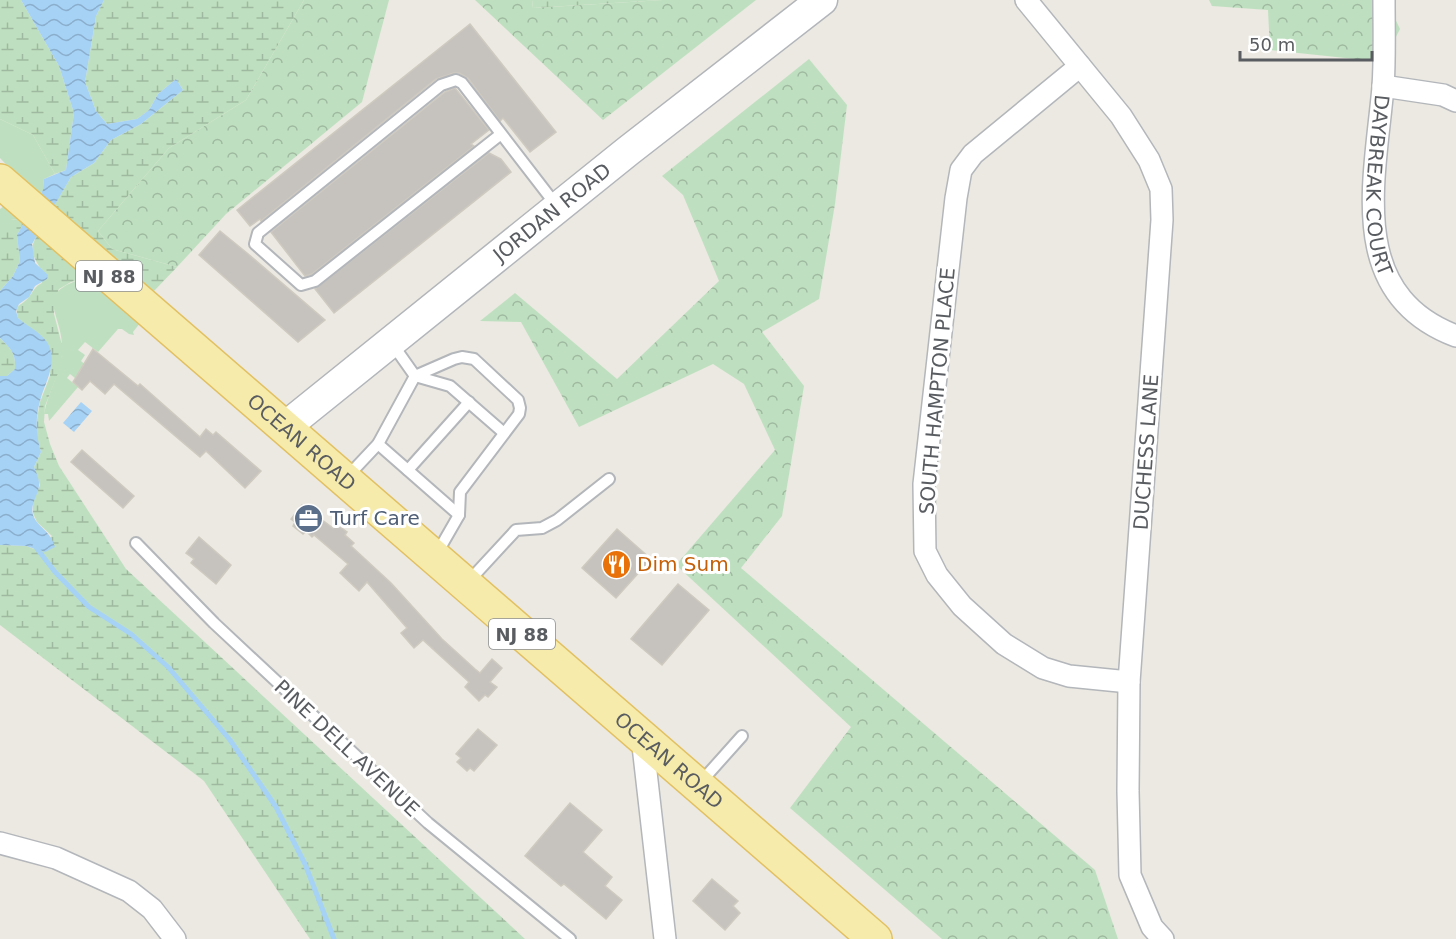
<svg xmlns="http://www.w3.org/2000/svg" width="1456" height="939" viewBox="0 0 1456 939" font-family="'DejaVu Sans',sans-serif">
  <defs>
    <pattern id="forest-crowns" width="20" height="18" patternUnits="userSpaceOnUse" patternTransform="scale(1.5)"><rect width="20" height="18" fill="#bfe0c0"/><path d="M2 6a3 3 0 1 1 6 0M12 15a3 3 0 1 1 6 0" fill="none" stroke="#9eb99f"/></pattern>
    <pattern id="wetland-marsh" width="20" height="14" patternUnits="userSpaceOnUse" patternTransform="scale(1.5)"><rect width="20" height="14" fill="#bfe0c0"/><path d="M1 5h8M5 5V1M11 12h8M15 12V8" fill="none" stroke="#9eb99f"/></pattern>
    <pattern id="water-waves" width="16" height="10" patternUnits="userSpaceOnUse" patternTransform="scale(1.5)"><rect width="16" height="10" fill="#a6d2f6"/><path d="M0 5q4-4 8 0t8 0" fill="none" stroke="#8aaecb"/></pattern>
  </defs>
  <rect width="100%" height="100%" fill="#ebe9e1"/>
  <g fill="#bfe0c0">
    <path d="M0,119L33,135L55,174L44,179L43,190L38,198L0,158Z"/>
    <path d="M4,206L25,221L11,219H0V209Z"/>
    <path d="M89,277L140,323L133,332L134,335L129,334L122,329H118L98,352L85,342L78,350L85,355L81,361L89,368L75,378L70,374L67,378L78,387L49,421L48,414H44C48,392 60,374 62,352C65,313 28,293 89,277Z"/>
  </g>
  <g fill="url(#forest-crowns)">
    <path d="M304,0H389L362,102L226,214L177,267L112,249L98,231L169,148L246,100Z"/>
    <path d="M475,0H532L533,8L662,0H756L603,120Z"/>
    <path d="M1209,0H1386L1400,29L1383,62L1270,50L1268,10L1212,6Z"/>
    <path d="M809,59L847,105L835,204L819,299L762,332L804,386L782,516L741,568L1095,870L1118,939H942L790,808L851,727L676,565L775,450L744,384L713,364L579,427L521,322L480,321L515,293L617,379L719,281L683,195L662,176Z"/>
  </g>
  <g fill="url(#wetland-marsh)">
    <path d="M0,0H21L59,66L74,113L66,170L55,174L33,135L0,119Z"/>
    <path d="M104,0H304L246,100L169,148L98,231L112,249L177,267L154,291L52,209L71,177L94,163L111,140L141,124L183,90L176,79L158,94L149,110L137,119L107,124L96,111L85,82L96,16Z"/>
    <path d="M532,0H662L533,8Z"/>
    <path d="M0,219H11L25,221L17,235L20,261L13,276L0,291Z"/>
    <path d="M39,232L89,277L71,282L59,289L55,298L54,314L63,349L60,368L45,406L44,422L50,444L59,466L126,569L525,939H310L204,781L0,625V545L26,546L37,550L52,536L37,522L33,513V502L40,485L34,467L41,452L36,435L37,419L40,402L50,376L51,351L18,318C14,303 21,307 28,298C34,291 34,287 42,283C42,279 42,272 40,268C31,252 29,249 39,232Z"/>
    <path d="M0,338C11,349 16,353 15,369L7,376H0Z"/>
  </g>
  <g fill="url(#water-waves)">
    <path d="M21,0H104L96,16L85,82L96,111L107,124L137,119L149,110L158,94L176,79L183,90L141,124L111,140L94,163L71,177L32,244L35,263L48,275L47,279L35,286L29,297L19,304L16,311L18,318C27,326 40,332 47,342C59,362 45,382 40,401C35,419 36,435 41,452L34,467C36,472 40,480 39,486C38,496 30,503 33,515C37,527 50,530 55,547L45,552L26,546L0,545V376H7L15,369C16,353 11,349 0,338V291L13,276L20,261L17,235L43,190L44,179L66,170L74,113L59,66Z"/>
    <path d="M81,402L92,411L74,432L63,423Z"/>
  </g>
  <g fill="none" stroke-linecap="round" stroke-linejoin="round">
    <path stroke="#a6d2f6" stroke-width="5" d="M35,546L55,572L89,607L131,634L168,667L230,740L276,807L305,864L334,939"/>
  </g>
  <g fill="#c6c3be" stroke="#cfcac0" stroke-width="1.5">
    <path d="M470,24L556,132L530,152L503,118L500,121L468,78L459,73H454L436,79L261,221L260,219L250,226L237,210Z"/>
    <path d="M455,88L489,130L471,144L474,146L312,274L305,276L271,232L445,92Z"/>
    <path d="M489,153L501,159L511,172L334,313L315,289Z"/>
    <path d="M220,231L247,253L325,320L298,342L199,255Z"/>
    <path d="M93,349L138,386L140,384L200,437L206,429L213,435L216,432L261,471L245,488L206,451L200,457L114,384L105,394L90,381L82,390L73,382Z"/>
    <path d="M82,450L134,496L123,508L71,462Z"/>
    <path d="M302,505L333,528L336,524L347,532L345,535L354,543L351,546L391,583L442,639L475,669L480,673L492,659L502,668L490,682L497,687L488,697L485,695L479,701L465,687L469,682L423,640L414,648L401,633L407,628L367,582L359,591L340,573L348,564L314,535L312,537L306,531L303,534L293,526L295,522L291,519Z"/>
    <path d="M617,529L651,559L616,598L582,568Z"/>
    <path d="M199,537L231,565L216,584L191,563L194,559L186,553Z"/>
    <path d="M678,584L709,610L662,665L631,639Z"/>
    <path d="M478,729L497,745L474,771L470,768L467,771L457,762L461,758L456,754Z"/>
    <path d="M570,803L602,830L583,852L612,877L605,886L622,900L606,919L564,884L561,886L525,856Z"/>
    <path d="M712,879L738,901L733,906L740,913L725,930L693,901Z"/>
  </g>
  <g fill="none" stroke-linecap="round" stroke-linejoin="round">
    <defs>
      <g id="lane">
        <path d="M501,134L315,281L301,285L255,244L258,233L441,85L456,80L462,83L556,205"/>
        <path d="M391,342L415,376L450,386L504,433"/>
        <path d="M378,444L459,515"/>
        <path d="M408,470L469,402"/>
        <path d="M346,478L378,444L415,376L454,359L462,357L474,359L518,400L520,408L519,414L460,492L459,515L436,555"/>
        <path d="M136,543L214,623L428,823L570,939"/>
        <path d="M468,582L516,530L542,528L557,520L609,479"/>
        <path d="M700,783L742,736"/>
      </g>
      <g id="street">
        <path d="M1026,0L1121,116L1149,160L1161,189L1162,220L1129,682L1128,791L1130,875L1152,927L1163,939"/>
        <path id="s1" d="M1384,0C1384,29 1385,59 1383,87C1375,180 1345,294 1456,336"/>
        <path d="M1080,66L973,154L961,170L956,198L924,484L925,551L937,575L962,606L1004,644L1043,668L1069,676L1129,682"/>
        <path d="M1383,86L1443,95L1456,101"/>
        <path d="M642,737L665,939"/>
        <path d="M0,843L56,858L129,891L152,909L175,939"/>
      </g>
      <g id="secondary">
        <path id="s2" d="M284,428L628,151L822,0"/>
      </g>
      <g id="primary">
        <path id="s3" d="M0,181L875,939"/>
      </g>
    </defs>
    <use href="#lane" stroke="#b3b6ba" stroke-width="14"/>
    <use href="#street" stroke="#b3b6ba" stroke-width="24"/>
    <use href="#secondary" stroke="#b2b5ba" stroke-width="33"/>
    <use href="#primary" stroke="#e2c062" stroke-width="36"/>
    <use href="#lane" stroke="#fff" stroke-width="10"/>
    <use href="#street" stroke="#fff" stroke-width="21"/>
    <use href="#secondary" stroke="#fff" stroke-width="30"/>
    <use href="#primary" stroke="#f6ebaa" stroke-width="33"/>
  </g>
  <defs>
    <symbol id="office-disc" viewBox="-11 -11 22 22"><circle r="9.5" fill="#5c6f8a" stroke="#fff"/><path d="M-6-3h4V-5.5h4V-3h4V5H-6ZM-1-4.5V-3h2v-1.5ZM-6 0V1H6V0Z" fill="#fff"/></symbol>
    <symbol id="restaurant-disc" viewBox="-11 -11 22 22"><circle r="9.5" fill="#e8710a" stroke="#fff"/><path d="M-5-6h1v4h1v-4h1v4h1v-4h1v5L-1.5 .5V6h-2V.5L-5-1ZM5-6V6H3V1.5H1.5Q1.5-4 5-6Z" fill="#fff"/></symbol>
  </defs>
  <g fill-rule="evenodd">
    <use href="#office-disc" x="292" y="502" width="33" height="33"/>
    <use href="#restaurant-disc" x="600" y="548" width="33" height="33"/>
  </g>
  <g text-anchor="middle" dominant-baseline="central" stroke-width="6" stroke-linejoin="round" paint-order="stroke">
    <g fill="#fff" stroke="#8b8d90" stroke-width="1.5">
      <rect x="76" y="261" width="66" height="30" rx="4.5"/>
      <rect x="489" y="619" width="66" height="30" rx="4.5"/>
    </g>
    <g font-size="18" font-weight="bold" fill="#595c60">
      <text x="109" y="276">NJ 88</text>
      <text x="522" y="634">NJ 88</text>
    </g>
    <g font-size="20" fill="#595c60" stroke="#fff">
      <text stroke="none"><textPath href="#s1" startOffset="186">DAYBREAK COURT</textPath></text>
      <text stroke="none"><textPath href="#s2" startOffset="344">JORDAN ROAD</textPath></text>
      <text transform="translate(937 391) rotate(-85)">SOUTH HAMPTON PLACE</text>
      <text stroke="none"><textPath href="#s3" startOffset="399">OCEAN ROAD</textPath></text>
      <text transform="translate(1146 452) rotate(-86)">DUCHESS LANE</text>
      <text transform="translate(347 748) rotate(43)">PINE DELL AVENUE</text>
      <text stroke="none"><textPath href="#s3" startOffset="885">OCEAN ROAD</textPath></text>
    </g>
    <g font-size="20" fill="#4e5e75" stroke="#fff" text-anchor="start">
      <text x="330" y="518">Turf Care</text>
    </g>
    <g font-size="20" fill="#c56008" stroke="#fff" text-anchor="start">
      <text x="637" y="564">Dim Sum</text>
    </g>
  </g>
  <path d="M1240 51v9h132v-9" fill="none" stroke="#595c60" stroke-width="3"/>
  <text x="1249" y="51" font-size="18" fill="#595c60" stroke="#ffffff" stroke-width="4.5" paint-order="stroke">50 m</text>
</svg>
